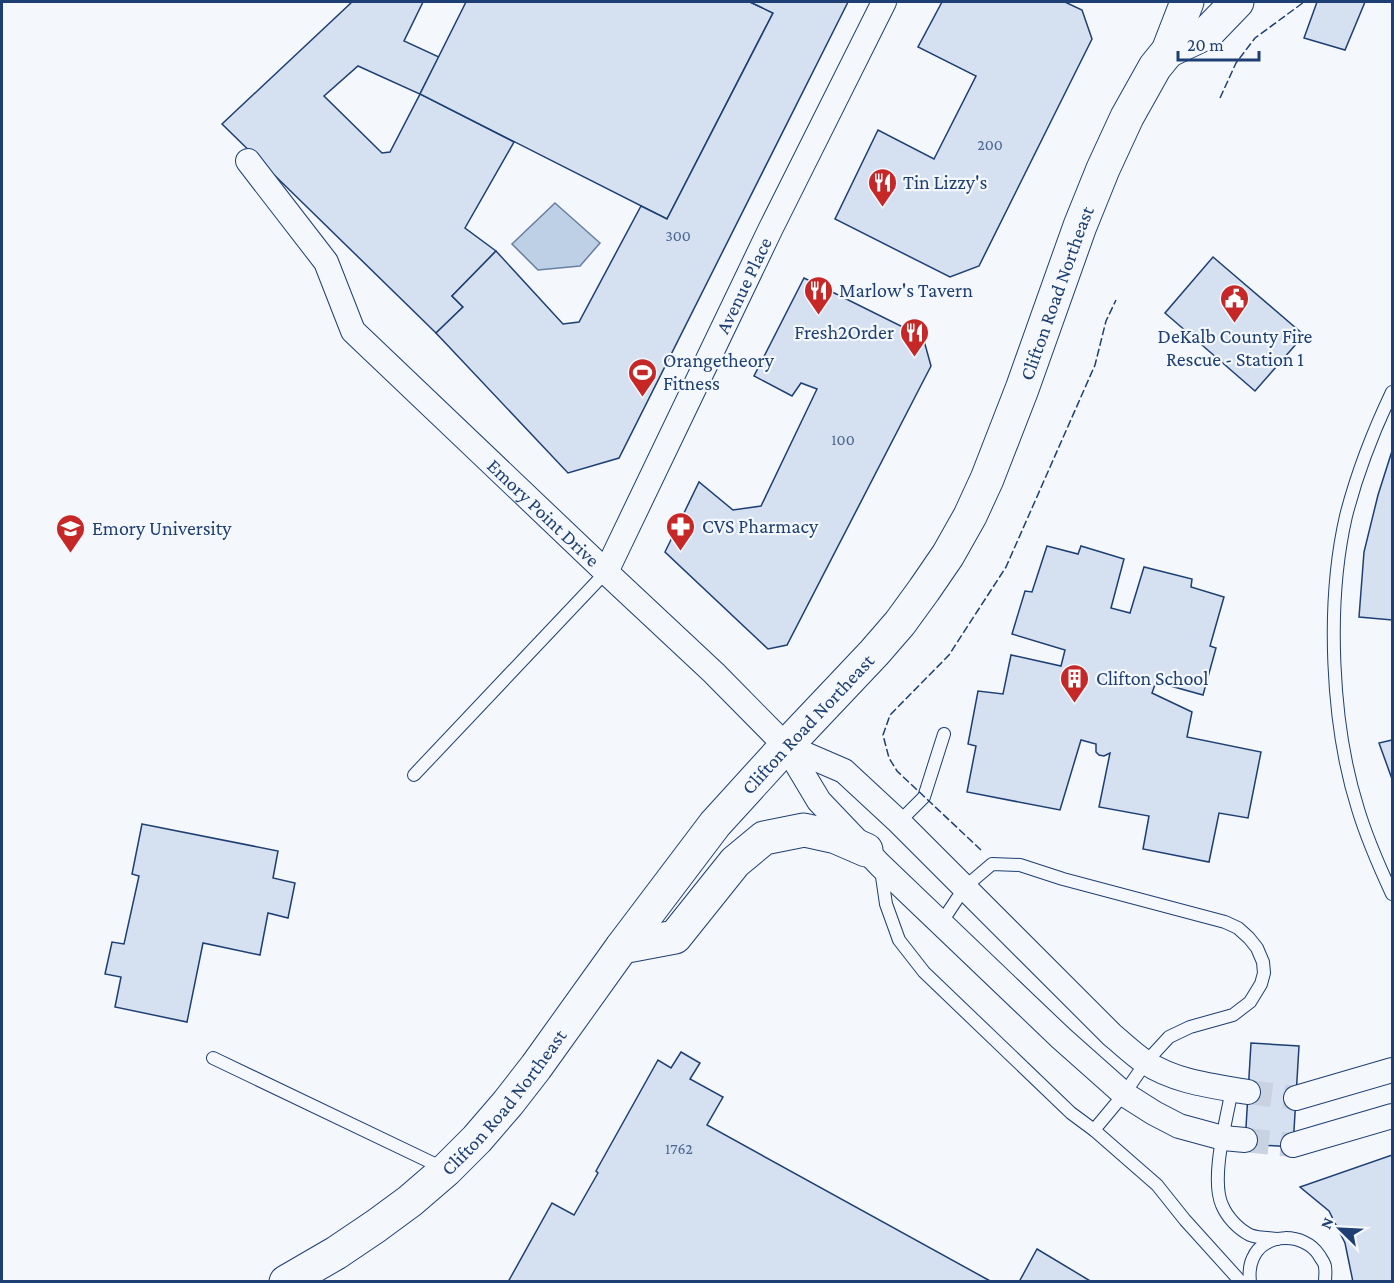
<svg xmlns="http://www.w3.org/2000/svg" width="1394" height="1283" viewBox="0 0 1394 1283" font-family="'Crimson Pro',serif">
  <rect width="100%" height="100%" fill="#f4f7fb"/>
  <path fill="#bed0e5" stroke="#687fa3" stroke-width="1.5" d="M555,203L600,243L580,266L538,270L512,244Z"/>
  <g fill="#d5e0f0" stroke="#1d3f73" stroke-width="1.5" fill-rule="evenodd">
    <path d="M352,2H423L404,41L439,57L420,94L514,142L465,228L496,251L452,296L463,307L436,333L222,124ZM358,66L420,94L390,152L382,153L324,96Z"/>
    <path d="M466,2H750L773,13L667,219L420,94Z"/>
    <path d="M750,2H848L619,458L568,473L436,333L463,307L452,296L496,251L563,324L579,322L641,206L667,219L773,13Z"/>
    <path d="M942,2H1065L1082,10L1092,39L979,266L950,277L835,219L878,130L934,159L976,76L918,47Z"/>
    <path d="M1317,2H1365L1345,50L1304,38Z"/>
    <path d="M1213,257L1304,335L1255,391L1165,313Z"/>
    <path d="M804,278L923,337L931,366L787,645L768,649L665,552L699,482L733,510L761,506L817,389L801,383L792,396L754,376Z"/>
    <path d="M1392,451V620L1359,617L1364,552L1378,495Z"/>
    <path d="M1047,546L1078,554L1081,546L1124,559L1111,608L1130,613L1144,567L1192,579L1191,587L1224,597L1210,646L1216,648L1203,695L1156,682L1152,693L1192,712L1187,737L1261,752L1248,818L1219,813L1209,862L1143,849L1149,816L1099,807L1110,753L1104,756L1099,755L1096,752V744L1081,740L1060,810L967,792L976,746L968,744L978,691L1003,694L1011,655L1061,666L1065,650L1012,634L1025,591L1032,592Z"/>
    <path d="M1392,740V779L1379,743Z"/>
    <path d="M142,824L278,851L273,878L295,883L288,918L268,913L260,955L203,943L187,1022L115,1007L121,977L105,974L112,942L124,944L139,876L132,874Z"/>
    <path d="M1251,1043L1299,1046L1293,1147L1245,1144Z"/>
    <path d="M681,1052L700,1063L690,1079L723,1097L707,1125L992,1282H508L552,1203L574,1215L598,1173L596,1171L658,1060L671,1068Z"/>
    <path d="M1392,1155V1282H1353L1345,1243L1329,1211L1300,1187Z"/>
    <path d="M1037,1249L1092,1282H1019Z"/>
  </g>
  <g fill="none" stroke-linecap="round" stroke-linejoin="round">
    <g stroke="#c9d2e0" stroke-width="24" stroke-dasharray="24 12" stroke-linecap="butt">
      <path d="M1248,1092L1296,1098"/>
      <path d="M1245,1140L1293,1145"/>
    </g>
    <defs>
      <g id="lane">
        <path d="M1392,392C1373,432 1357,473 1346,516C1326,603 1331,724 1358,809C1367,839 1379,866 1392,894"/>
        <path d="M414,775L606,572"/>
        <path d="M899,822L924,797L944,734"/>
        <path d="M881,870L886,904L899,940L924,972L1071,1113L1094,1130L1157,1185L1185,1220L1241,1282"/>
        <path d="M941,923L965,887L992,864L1020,865L1063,879L1225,922L1238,928L1249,938L1257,948L1263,962L1264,973L1261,984L1250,1002L1233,1015L1190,1027L1169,1037L1146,1062L1124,1094L1094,1130"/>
        <path d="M213,1058L445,1169"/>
        <path d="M1232,1089C1227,1118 1210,1178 1222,1205C1227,1217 1238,1229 1250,1235C1258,1238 1269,1238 1277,1239"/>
        <path d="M1250,1282C1249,1273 1249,1266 1253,1258C1264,1232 1304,1232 1319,1255C1321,1259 1325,1263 1325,1267C1326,1272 1325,1277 1325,1282"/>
      </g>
      <g id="street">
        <path id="s1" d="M248,161L326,262L353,331L606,572L714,673L786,746L819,801L880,865L1061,1038L1124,1094L1154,1113L1179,1126L1223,1138L1245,1140"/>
        <path id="s2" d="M606,572L771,228L884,2"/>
        <path d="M786,746L844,771L899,822L1112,1035C1123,1044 1133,1054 1145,1062C1175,1082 1213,1086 1248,1092"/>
        <path d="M1296,1098L1392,1070"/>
        <path d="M1293,1145L1392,1116"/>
      </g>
      <g id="secondary">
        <path d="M1168,51L1208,32L1237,2"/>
        <path d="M622,947L675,937L735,862L764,838L804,830L836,837L866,850"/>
        <path id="s3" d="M286,1282L336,1253L376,1226L410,1201L446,1170L477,1139L508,1103L536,1067L622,947L715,824L786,746L874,653L900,623L924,590L948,555L970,516L987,479L1022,389L1080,226L1103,169L1127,117L1155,67L1168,51L1187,2"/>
      </g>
    </defs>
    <use href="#lane" stroke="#1d3f73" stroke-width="14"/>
    <use href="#street" stroke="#1d3f73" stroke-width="26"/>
    <use href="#secondary" stroke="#1d3f73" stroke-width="35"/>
    <use href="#lane" stroke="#f4f7fb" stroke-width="12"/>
    <use href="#street" stroke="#f4f7fb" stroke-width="24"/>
    <use href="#secondary" stroke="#f4f7fb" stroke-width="33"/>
    <g stroke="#1d3f73" stroke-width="1.5" stroke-dasharray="8 3" stroke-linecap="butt">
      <path d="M1220,98L1236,63L1255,38L1304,2"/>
      <path d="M981,850L897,771L889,758L883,735L890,715L949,655L1006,567L1095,365L1106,321L1116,300"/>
    </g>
  </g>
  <defs>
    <symbol id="restaurant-pin" viewBox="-11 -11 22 30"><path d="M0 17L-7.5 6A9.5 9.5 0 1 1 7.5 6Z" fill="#c62828" stroke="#f4f7fb"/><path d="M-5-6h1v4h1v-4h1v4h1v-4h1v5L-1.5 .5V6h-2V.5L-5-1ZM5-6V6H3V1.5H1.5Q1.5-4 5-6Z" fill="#fff"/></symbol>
    <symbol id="civic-pin" viewBox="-11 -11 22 30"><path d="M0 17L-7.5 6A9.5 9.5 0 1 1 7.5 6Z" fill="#c62828" stroke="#f4f7fb"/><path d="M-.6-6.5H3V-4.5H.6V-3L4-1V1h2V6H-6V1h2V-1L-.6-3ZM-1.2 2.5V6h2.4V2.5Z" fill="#fff"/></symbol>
    <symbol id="stadium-pin" viewBox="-11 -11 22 30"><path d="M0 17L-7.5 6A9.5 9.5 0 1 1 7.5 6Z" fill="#c62828" stroke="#f4f7fb"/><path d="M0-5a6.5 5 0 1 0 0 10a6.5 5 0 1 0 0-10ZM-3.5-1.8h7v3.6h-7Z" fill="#fff"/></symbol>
    <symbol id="pharmacy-pin" viewBox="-11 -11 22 30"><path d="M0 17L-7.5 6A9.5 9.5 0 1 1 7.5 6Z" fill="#c62828" stroke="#f4f7fb"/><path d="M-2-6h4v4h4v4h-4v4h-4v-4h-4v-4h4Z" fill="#fff"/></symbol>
    <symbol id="university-pin" viewBox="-11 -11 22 30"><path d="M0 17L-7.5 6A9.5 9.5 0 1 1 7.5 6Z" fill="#c62828" stroke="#f4f7fb"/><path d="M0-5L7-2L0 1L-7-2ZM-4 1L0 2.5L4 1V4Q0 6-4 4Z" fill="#fff"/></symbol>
    <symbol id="building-pin" viewBox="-11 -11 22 30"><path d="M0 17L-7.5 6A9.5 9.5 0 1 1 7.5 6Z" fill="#c62828" stroke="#f4f7fb"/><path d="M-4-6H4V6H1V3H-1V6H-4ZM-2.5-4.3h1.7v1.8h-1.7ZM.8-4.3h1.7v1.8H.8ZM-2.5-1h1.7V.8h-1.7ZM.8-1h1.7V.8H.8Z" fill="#fff"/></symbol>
  </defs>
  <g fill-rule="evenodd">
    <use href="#restaurant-pin" x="866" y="166" width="33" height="45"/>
    <use href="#restaurant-pin" x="802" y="274" width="33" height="45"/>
    <use href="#civic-pin" x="1218" y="282" width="33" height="45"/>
    <use href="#restaurant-pin" x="898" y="316" width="33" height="45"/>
    <use href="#stadium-pin" x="626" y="356" width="33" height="45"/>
    <use href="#pharmacy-pin" x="664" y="510" width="33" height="45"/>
    <use href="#university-pin" x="54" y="512" width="33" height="45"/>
    <use href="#building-pin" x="1058" y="662" width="33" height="45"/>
  </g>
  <g text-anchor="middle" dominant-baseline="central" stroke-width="4.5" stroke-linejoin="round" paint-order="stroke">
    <g font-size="16" fill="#4b6792">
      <text x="990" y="144">200</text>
      <text x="678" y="235">300</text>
      <text x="843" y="439">100</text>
      <text x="679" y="1148">1762</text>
    </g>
    <g font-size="20" fill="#1d3f73" stroke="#f4f7fb" text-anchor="start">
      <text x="903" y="182">Tin Lizzy's</text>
      <text x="839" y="290">Marlow's Tavern</text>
      <text x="894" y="332" text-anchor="end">Fresh2Order</text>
      <text x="1235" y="336" text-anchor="middle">DeKalb County Fire<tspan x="1235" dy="23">Rescue - Station 1</tspan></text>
      <text x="663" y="360">Orangetheory<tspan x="663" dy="23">Fitness</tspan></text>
      <text x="702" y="526">CVS Pharmacy</text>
      <text x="92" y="528">Emory University</text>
      <text x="1096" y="678">Clifton School</text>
    </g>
    <g font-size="20" fill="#1d3f73" stroke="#f4f7fb">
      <text stroke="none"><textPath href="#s2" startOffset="318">Avenue Place</textPath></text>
      <text stroke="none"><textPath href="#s3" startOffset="1275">Clifton Road Northeast</textPath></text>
      <text stroke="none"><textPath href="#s1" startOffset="465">Emory Point Drive</textPath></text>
      <text stroke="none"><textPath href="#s3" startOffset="771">Clifton Road Northeast</textPath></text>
      <text stroke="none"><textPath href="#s3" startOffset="285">Clifton Road Northeast</textPath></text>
    </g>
  </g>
  <rect width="1394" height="1283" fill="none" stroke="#1d3f73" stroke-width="6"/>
  <g transform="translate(1340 1229) rotate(294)" stroke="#f4f7fb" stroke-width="4.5" paint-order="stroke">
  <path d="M0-4.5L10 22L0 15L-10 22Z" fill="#1d3f73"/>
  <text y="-9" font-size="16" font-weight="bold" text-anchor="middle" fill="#1d3f73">N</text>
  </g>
  <path d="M1178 51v9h81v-9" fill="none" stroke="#1d3f73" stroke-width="3"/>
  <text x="1187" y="51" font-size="18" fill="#1d3f73" stroke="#f4f7fb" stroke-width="4.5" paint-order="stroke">20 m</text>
</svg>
